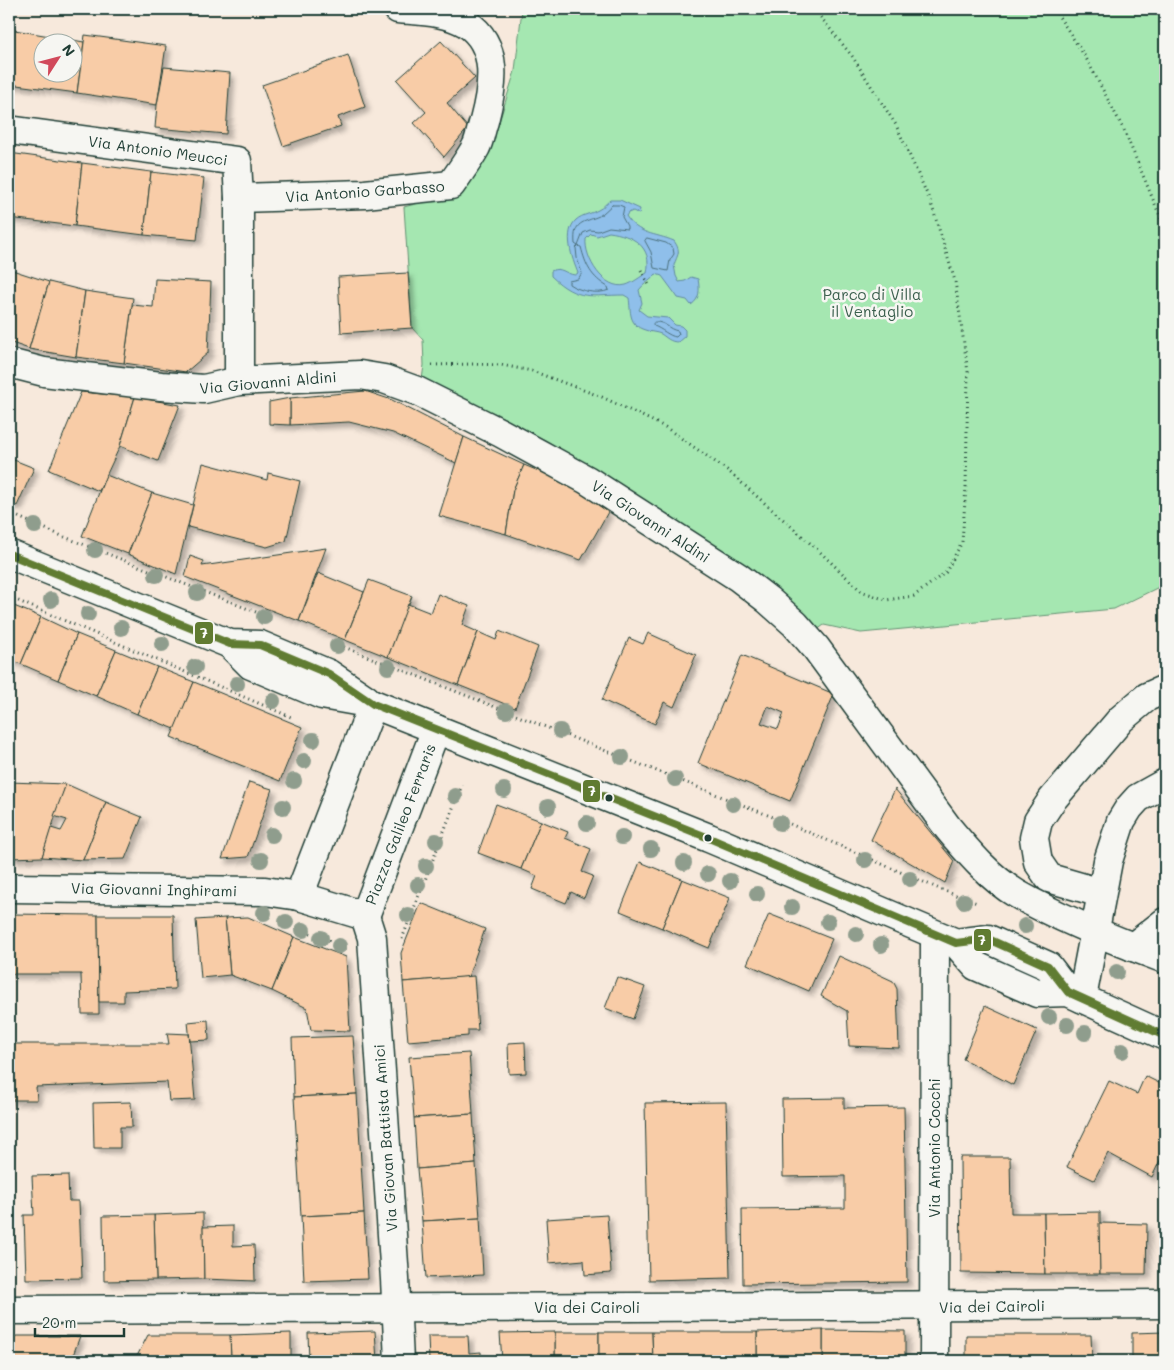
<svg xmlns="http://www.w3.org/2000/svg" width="1174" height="1370" viewBox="0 0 1174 1370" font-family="Mali,sans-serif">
  <defs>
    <filter id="shadow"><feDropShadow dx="4.5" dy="4.5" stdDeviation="2.5" flood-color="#0004"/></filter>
  </defs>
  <rect width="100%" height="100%" fill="#f7e9dc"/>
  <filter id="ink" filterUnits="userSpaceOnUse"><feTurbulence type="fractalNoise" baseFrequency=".02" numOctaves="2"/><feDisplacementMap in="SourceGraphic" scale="10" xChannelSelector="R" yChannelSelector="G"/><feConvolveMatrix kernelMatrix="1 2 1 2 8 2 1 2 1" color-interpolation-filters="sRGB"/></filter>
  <g filter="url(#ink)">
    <path fill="#a5e7b1" stroke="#629272" d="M522,9H1165V584L1114,609L861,633L824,625L817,630L724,556L549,442L497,414L421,387L424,365L423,340L412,328L404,207L456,193L490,151L515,71Z"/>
    <path fill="#8fbfea" stroke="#628ba1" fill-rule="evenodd" d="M610,200H620L640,209L639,214L633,211L628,213L626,216C638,235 655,233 674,241C682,252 677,255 674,265L676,276L679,282L685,281L691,277L698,279C700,290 700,299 691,305L687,300L678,298L676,295L662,276L656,274C651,281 644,283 639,290L642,303L639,310L647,316L668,318L675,325L681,326L685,330V336L678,342C670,342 667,338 661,334C656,332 650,332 645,330C628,325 631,311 629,298L624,295C592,295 578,302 551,276V271C561,266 565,274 575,275L578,273C572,259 563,232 576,220C583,214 591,214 598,210C603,208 606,203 610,200ZM609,232C632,235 653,246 647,273C641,276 633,283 626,285C604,291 584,258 586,239L591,234L597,236Z"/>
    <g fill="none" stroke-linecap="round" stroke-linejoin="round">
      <g stroke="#4c717d" stroke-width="1">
        <path d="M612,205H619L624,207L622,217L627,226V229L609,227L598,231L590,230L583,233L578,246L581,247C586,266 591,277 608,287L609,290C598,295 579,291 569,284V281L578,279L582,273L577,258L576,248L578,246L575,244C573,221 583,223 599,216C604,213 608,208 612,205Z"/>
        <path d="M647,238L666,243L673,248L674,254L670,260L668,271L654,268L651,252L645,241Z"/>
        <path d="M655,322C667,322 667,329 678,331L679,334L676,337C669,336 662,329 654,326L653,324Z"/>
      </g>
    </g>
    <g fill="#f8cca7" stroke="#1f3d34" fill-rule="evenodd" filter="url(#shadow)">
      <path d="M9,29L84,42L77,93L9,84ZM42,42H72V72H42Z"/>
      <path d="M85,35L166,46L157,105L77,93Z"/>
      <path d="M441,41L475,78L447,103L468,128L444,157L414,123L426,112L397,80Z"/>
      <path d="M348,55L365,107L338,117L341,126L283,146L262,85Z"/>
      <path d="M164,67L230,73L226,134L155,128L157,105Z"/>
      <path d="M9,153L82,163L75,226L9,218Z"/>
      <path d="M82,163L151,172L144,235L75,226Z"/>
      <path d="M151,172L204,178L197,240L144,235Z"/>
      <path d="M9,269L49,282L29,349L9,342Z"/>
      <path d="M408,273L412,328L341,333L338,277Z"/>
      <path d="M155,279L211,282L208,353L186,372L124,363L132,305L153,307Z"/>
      <path d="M49,282L85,291L76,357L29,349Z"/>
      <path d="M85,291L133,298L124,363L76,357Z"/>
      <path d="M365,391L392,400L464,437L456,463L393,433L349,422L290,425V398Z"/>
      <path d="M81,392L135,397L120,446L99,491L49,470Z"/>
      <path d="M135,397L180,405L158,461L120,446Z"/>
      <path d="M290,398V425L269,424V402Z"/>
      <path d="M464,437L524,465L513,490L506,534L439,516Z"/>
      <path d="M9,458L34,468L17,506L9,503Z"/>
      <path d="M203,463L267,480L268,473L300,481L286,541L267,547L188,527Z"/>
      <path d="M524,465L568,483L608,512L581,560L506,534L513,490Z"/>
      <path d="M106,475L152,493L128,554L82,536Z"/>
      <path d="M152,493L193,505L176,574L128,554Z"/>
      <path d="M326,548L299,621L185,577L190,556L204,561L202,566Z"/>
      <path d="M318,573L364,592L345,640L299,621Z"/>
      <path d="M369,580L412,596L388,657L345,640Z"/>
      <path d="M438,594L469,606L462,625L478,632L458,685L388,657L408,604L431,613Z"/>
      <path d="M9,604L41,617L21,664L9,659Z"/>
      <path d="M41,617L77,634L58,680L21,664Z"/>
      <path d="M499,631L538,647L515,708L458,685L478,632L496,640Z"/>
      <path d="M648,633L696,655L674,707L664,702L655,724L602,700L629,638L643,644Z"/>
      <path d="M77,634L116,650L96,696L58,680Z"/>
      <path d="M116,650L157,667L137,714L96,696Z"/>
      <path d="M742,655L834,694L790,801L698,763ZM768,706L784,713L778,729L761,723Z"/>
      <path d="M157,667L194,682L175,729L137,714Z"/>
      <path d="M194,682L302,727L280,781L171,737Z"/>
      <path d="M9,782L66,784L42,857L9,858Z"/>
      <path d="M249,782L272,789L248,857L222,859Z"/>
      <path d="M66,784L106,802L83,860L42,857L51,828L61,831L67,820L54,816Z"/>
      <path d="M895,789L954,861L945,883L871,840Z"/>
      <path d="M106,802L142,817L125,859L83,860Z"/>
      <path d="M496,804L541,821L521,869L478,853Z"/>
      <path d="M541,821L568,832L565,838L591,849L582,872L593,876L584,898L571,892L566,903L532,889L537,876L521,869Z"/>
      <path d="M640,862L682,879L662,928L620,911Z"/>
      <path d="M682,879L730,898L709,948L662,928Z"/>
      <path d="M421,903L485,929L468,977L403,982L401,953Z"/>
      <path d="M9,914L98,915L99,1014H82L81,974H9Z"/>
      <path d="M769,914L832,939L809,991L747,964Z"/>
      <path d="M98,915H173L175,989L124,991V1002H99Z"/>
      <path d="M248,917L294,937L272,991L230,975L225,918Z"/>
      <path d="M225,918L230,975L201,978L196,920Z"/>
      <path d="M294,937L346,957L350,1031L311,1030L307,1008L272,991Z"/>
      <path d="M839,956L893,981L897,989L899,1048L849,1046L847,1011L821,996Z"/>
      <path d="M474,976L478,1030H468V1036L408,1041L403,982Z"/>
      <path d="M617,977L645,987L633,1019L605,1008Z"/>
      <path d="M985,1006L1037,1030L1013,1085L963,1059Z"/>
      <path d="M208,1020L209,1040L190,1041L188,1022Z"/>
      <path d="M167,1033L189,1034L195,1100L169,1101L167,1082L36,1087L37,1100H9V1044H169Z"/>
      <path d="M353,1036L357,1094L294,1097L292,1038Z"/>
      <path d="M525,1042L526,1073L509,1074L508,1043Z"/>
      <path d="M469,1053L473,1114L414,1118L409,1057Z"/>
      <path d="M1145,1076L1165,1086V1150L1152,1177L1108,1153L1094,1180L1067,1167L1109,1081L1137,1094Z"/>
      <path d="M357,1094L364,1213L301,1216L294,1097Z"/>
      <path d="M844,1098V1108L904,1107L907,1282L743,1284L742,1209L845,1208V1176L783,1177L782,1099Z"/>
      <path d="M131,1102L132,1127H120V1148H94L93,1103Z"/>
      <path d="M726,1102L730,1278L649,1280L645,1103Z"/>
      <path d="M473,1114L476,1164L417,1169L414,1118Z"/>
      <path d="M960,1157H1010L1011,1213H1044L1045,1274L961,1273Z"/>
      <path d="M476,1164L480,1218L422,1221L417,1169Z"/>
      <path d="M68,1175L69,1201H79L82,1278L26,1279L24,1215H34L32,1176Z"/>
      <path d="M1100,1212V1274H1045L1044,1213Z"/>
      <path d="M203,1213L204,1279L156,1280L154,1215Z"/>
      <path d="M364,1213L368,1279L304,1281L301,1216Z"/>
      <path d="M154,1215L156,1280L104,1281L103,1216Z"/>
      <path d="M607,1215L611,1273L585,1275L584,1260L549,1263L546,1219Z"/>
      <path d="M480,1218L483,1275L426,1278L422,1221Z"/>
      <path d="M1099,1223L1147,1224L1146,1274H1100Z"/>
      <path d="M233,1226V1246L254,1245L255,1281L204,1279L203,1227Z"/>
      <path d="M823,1330L905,1331V1361H823Z"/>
      <path d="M823,1330V1361H757V1332Z"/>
      <path d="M375,1331L377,1361H309L308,1333Z"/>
      <rect x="555" y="1332" width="44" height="29"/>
      <path d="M555,1332V1361H502L500,1333Z"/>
      <path d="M599,1332H652L653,1361H599Z"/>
      <path d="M652,1332H757V1361H653Z"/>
      <path d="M1165,1332V1361H1132V1333Z"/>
      <path d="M291,1333V1361H231L230,1335Z"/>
      <path d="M148,1335H230L231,1361H136L135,1360Z"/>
      <path d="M966,1335H1091L1092,1361H966Z"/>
      <path d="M16,1336H80L72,1358L75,1361H9V1344Z"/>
      <path d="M428,1336H468L469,1353L481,1352V1361H429Z"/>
    </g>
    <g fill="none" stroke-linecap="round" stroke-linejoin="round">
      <defs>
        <g id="minor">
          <path d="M9,130L237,161L239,198V381"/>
          <path d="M239,198L365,194L451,185C459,173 469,160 476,147C480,139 481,129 484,121C493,87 500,45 466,23C446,11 420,11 398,9"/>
          <path d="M9,363L44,372L161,386L204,389L239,381L360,375L384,379L417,391L501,433L587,480L738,577L768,600L795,624L816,648L948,828C968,852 990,878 1017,894C1062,920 1116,941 1165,959"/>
          <path d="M373,704L299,896L365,916L436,729"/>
          <path d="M9,888L265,891L299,896"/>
          <path d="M1101,893L1049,878L1038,862L1034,838L1038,821L1052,800L1121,719L1147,697L1165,689"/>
          <path d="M365,916L372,938L395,1279L399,1361"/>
          <path d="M1133,947L1165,922"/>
          <path d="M1082,998L1108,861L1121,821L1129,808L1138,798L1165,783"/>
          <path d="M9,1310C394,1307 780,1308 1165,1304"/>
          <path d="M934,1361L935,935"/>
        </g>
        <g id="major">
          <path d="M9,554L230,644L260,645L329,674L366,699"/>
          <path d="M230,644L251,665L322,695L373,704L709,838L956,943L976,966L1037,993L1068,992L1165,1036"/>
          <path d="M956,943L988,939L1048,966L1068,992"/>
        </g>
      </defs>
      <use href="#minor" stroke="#1f3d34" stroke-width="31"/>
      <use href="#major" stroke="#1f3d34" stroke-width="31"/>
      <g stroke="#1f3d34" stroke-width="3" stroke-dasharray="1 4" stroke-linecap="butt">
        <path d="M1054,9L1086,58L1124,130L1165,228"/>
        <path d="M641,270L649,285"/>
        <path d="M432,365L473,364L501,365L532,371L602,397L665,427L727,470L819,551L861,591L886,600L914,596L946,572L962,542L966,487L968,372L955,281L931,203L896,125L852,56L814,9"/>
        <path d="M9,513L62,536L261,614"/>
        <path d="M9,597L291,717"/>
        <path d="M344,647L783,821L942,890L977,903"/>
        <path d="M296,928L344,946"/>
        <path d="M402,939L462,785"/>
      </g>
      <use href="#minor" stroke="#f6f6f2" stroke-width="28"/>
      <use href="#major" stroke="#f6f6f2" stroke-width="28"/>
      <defs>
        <path id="bus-1" d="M9,554L230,644L260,645L329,674L373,704L709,838L956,943L988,939L1048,966L1068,992L1165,1036"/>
      </defs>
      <use href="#bus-1" stroke="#f6f6f2" stroke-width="11"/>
      <use href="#bus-1" stroke="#607b31" stroke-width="8"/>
    </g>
    <g fill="#8f9d8d">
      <circle cx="35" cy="526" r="8"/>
      <circle cx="95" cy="550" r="8"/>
      <circle cx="156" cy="575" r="8"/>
      <circle cx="197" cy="593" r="8"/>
      <circle cx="51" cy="600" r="8"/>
      <circle cx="88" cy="614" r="8"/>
      <circle cx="264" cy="617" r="8"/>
      <circle cx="121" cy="628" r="8"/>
      <circle cx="162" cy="644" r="8"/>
      <circle cx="337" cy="646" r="8"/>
      <circle cx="195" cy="667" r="8"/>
      <circle cx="388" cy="667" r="8"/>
      <circle cx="237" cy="684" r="8"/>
      <circle cx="273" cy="701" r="8"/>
      <circle cx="506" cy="711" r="8"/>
      <circle cx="560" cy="731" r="8"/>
      <circle cx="313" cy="740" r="8"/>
      <circle cx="622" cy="757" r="8"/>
      <circle cx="304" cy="761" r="8"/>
      <circle cx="675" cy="779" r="8"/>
      <circle cx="294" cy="781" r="8"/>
      <circle cx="504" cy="790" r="8"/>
      <circle cx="455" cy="796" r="8"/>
      <circle cx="733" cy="804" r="8"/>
      <circle cx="283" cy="807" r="8"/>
      <circle cx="548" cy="807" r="8"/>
      <circle cx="587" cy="823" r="8"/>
      <circle cx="780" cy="823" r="8"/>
      <circle cx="272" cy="835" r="8"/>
      <circle cx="622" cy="837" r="8"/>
      <circle cx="436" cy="841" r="8"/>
      <circle cx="651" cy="849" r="8"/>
      <circle cx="261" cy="860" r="8"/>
      <circle cx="865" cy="860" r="8"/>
      <circle cx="684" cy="863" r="8"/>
      <circle cx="426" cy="866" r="8"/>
      <circle cx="708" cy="874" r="8"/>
      <circle cx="910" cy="879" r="8"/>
      <circle cx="730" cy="881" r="8"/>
      <circle cx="418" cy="885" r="8"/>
      <circle cx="757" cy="894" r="8"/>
      <circle cx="964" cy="901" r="8"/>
      <circle cx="792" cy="907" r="8"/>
      <circle cx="264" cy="913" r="8"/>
      <circle cx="408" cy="915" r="8"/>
      <circle cx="286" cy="922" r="8"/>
      <circle cx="828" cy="922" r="8"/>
      <circle cx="1025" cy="926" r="8"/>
      <circle cx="303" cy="930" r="8"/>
      <circle cx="856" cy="934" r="8"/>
      <circle cx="321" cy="938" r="8"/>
      <circle cx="881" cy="945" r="8"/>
      <circle cx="339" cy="946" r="8"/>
      <circle cx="1117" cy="972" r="8"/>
      <circle cx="1049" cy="1017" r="8"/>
      <circle cx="1067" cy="1025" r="8"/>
      <circle cx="1085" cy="1033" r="8"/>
      <circle cx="1122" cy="1051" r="8"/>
    </g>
  </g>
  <g fill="#1f3d34" stroke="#f6f6f2" stroke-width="2">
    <circle cx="609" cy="798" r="4.5"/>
    <circle cx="708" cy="838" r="4.5"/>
  </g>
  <g text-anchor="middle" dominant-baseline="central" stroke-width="5" stroke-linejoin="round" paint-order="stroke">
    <g font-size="15" fill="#1f3d34" stroke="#f6f6f2">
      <text transform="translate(158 150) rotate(8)">Via Antonio Meucci</text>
      <text transform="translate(365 191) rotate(-4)">Via Antonio Garbasso</text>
      <text transform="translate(268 382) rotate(-5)">Via Giovanni Aldini</text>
      <text transform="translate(651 521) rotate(33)">Via Giovanni Aldini</text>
      <text transform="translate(400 824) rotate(-69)">Piazza Galileo Ferraris</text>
      <text transform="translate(154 889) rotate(1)">Via Giovanni Inghirami</text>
      <text transform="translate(385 1138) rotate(-94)">Via Giovan Battista Amici</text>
      <text transform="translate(934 1148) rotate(-90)">Via Antonio Cocchi</text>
      <text transform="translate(992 1306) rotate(-1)">Via dei Cairoli</text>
      <text x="587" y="1307">Via dei Cairoli</text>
    </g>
    <g font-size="15" fill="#3a5f4d" stroke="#f6f6f2">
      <text x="872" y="294">Parco di Villa<tspan x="872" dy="17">il Ventaglio</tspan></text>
    </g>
  </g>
  <g stroke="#f6f6f2" stroke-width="2">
    <rect x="194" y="621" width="20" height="24" rx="5" fill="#607b31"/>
    <rect x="582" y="779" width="19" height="24" rx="5" fill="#607b31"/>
    <rect x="973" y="928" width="19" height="24" rx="5" fill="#607b31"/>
  </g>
  <g font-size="14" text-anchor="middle" font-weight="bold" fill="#fff">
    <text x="204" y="638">7</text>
    <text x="592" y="796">7</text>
    <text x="982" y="945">7</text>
  </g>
  <rect width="1174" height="1370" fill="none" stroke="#f6f6f2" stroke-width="30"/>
  <rect x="15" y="15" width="1144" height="1340" fill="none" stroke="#1f3d34" stroke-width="2" filter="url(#ink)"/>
  <g transform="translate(58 58) rotate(54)"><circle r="24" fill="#f6f6f2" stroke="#a0aca6"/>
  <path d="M0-4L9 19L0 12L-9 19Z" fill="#d1495b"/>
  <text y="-8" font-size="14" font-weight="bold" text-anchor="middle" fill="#1f3d34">N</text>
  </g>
  <path d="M35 1328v8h89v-8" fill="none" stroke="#1f3d34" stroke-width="2.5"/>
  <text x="42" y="1328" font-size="15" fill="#1f3d34" stroke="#f6f6f2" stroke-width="4" paint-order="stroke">20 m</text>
</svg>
